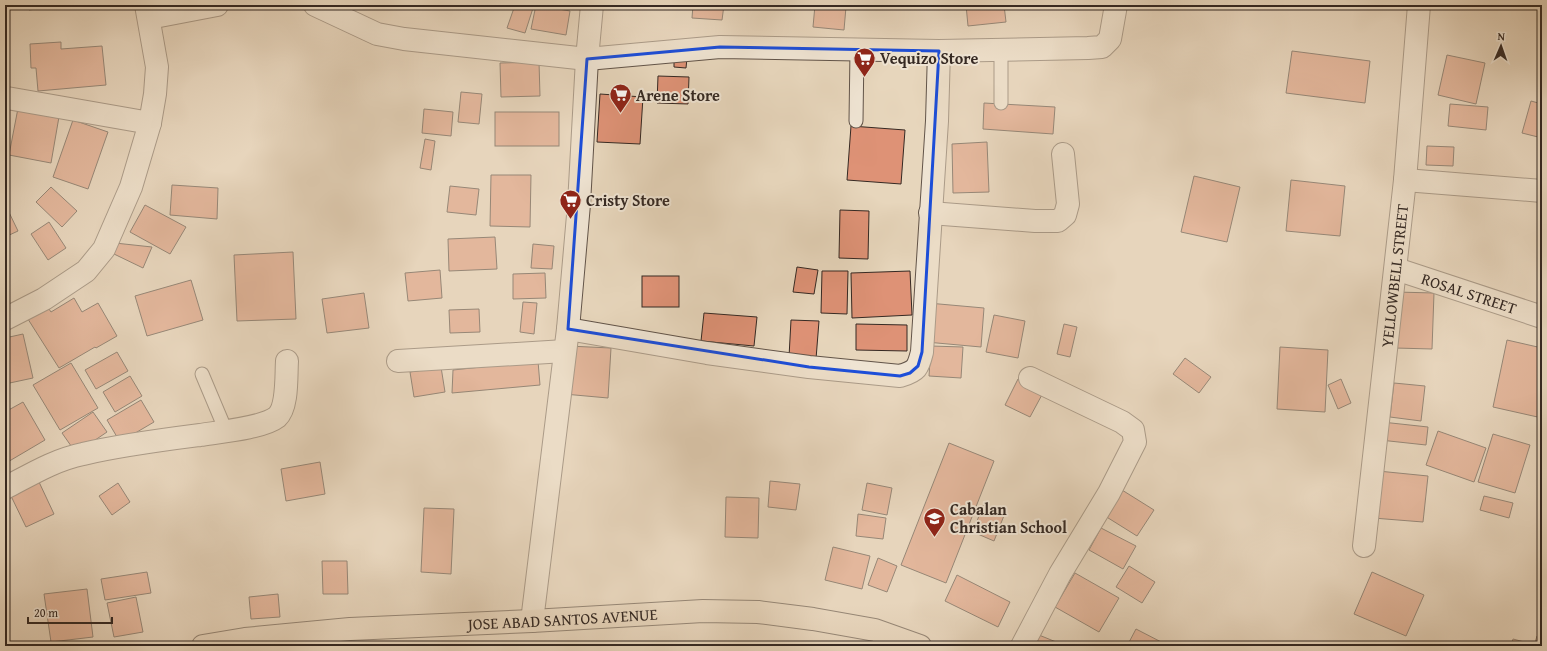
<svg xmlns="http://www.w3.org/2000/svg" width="1547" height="651" viewBox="0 0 1547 651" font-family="'Gentium Book Plus',serif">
  <rect width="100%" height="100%" fill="#e7d6bc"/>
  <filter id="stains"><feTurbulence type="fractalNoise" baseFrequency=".005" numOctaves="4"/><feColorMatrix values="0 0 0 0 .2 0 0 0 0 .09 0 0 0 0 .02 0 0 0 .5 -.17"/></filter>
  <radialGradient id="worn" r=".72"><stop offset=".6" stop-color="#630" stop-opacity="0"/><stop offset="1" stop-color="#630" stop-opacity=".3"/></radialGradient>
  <g fill="#de9276" stroke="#352923">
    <path d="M29,5H44V8L29,10Z"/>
    <path d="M515,5H534L525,33L507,28Z"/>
    <path d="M536,5L570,11L566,35L531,29Z"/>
    <path d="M693,5H724L722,20L692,18Z"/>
    <path d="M740,5H761V9L740,7Z"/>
    <path d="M815,5L846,7L844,30L813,27Z"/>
    <path d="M966,5H1004L1006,22L968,26Z"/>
    <path d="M61,42V49L102,46L106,85L38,91L36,68H31L30,44Z"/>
    <path d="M1292,51L1370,61L1365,103L1286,93Z"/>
    <path d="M1447,55L1485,63L1476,104L1438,95Z"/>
    <path d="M674,57L687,58L686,68L674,67Z"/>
    <path d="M539,62L540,96L501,97L500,63Z"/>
    <path d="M658,76L689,77L688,104L657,103Z"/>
    <path d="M461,92L482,94L479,124L458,122Z"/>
    <path d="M600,94L643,97L640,144L597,142Z"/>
    <path d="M1531,101L1542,104V138L1522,133Z"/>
    <path d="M19,103L60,111L51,163L9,155Z"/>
    <path d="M984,103L1055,107L1053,134L983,129Z"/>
    <path d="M1450,104L1488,107L1486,130L1448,126Z"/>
    <path d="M424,109L453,112L451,136L422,133Z"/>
    <rect x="495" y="112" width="64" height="34"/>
    <path d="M73,120L108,132L88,189L53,177Z"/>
    <path d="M851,126L905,130L901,184L847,180Z"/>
    <path d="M425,139L435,141L431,170L420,168Z"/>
    <path d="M987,142L989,192L953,193L952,144Z"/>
    <path d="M1427,146L1454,147L1453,166L1426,165Z"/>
    <path d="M491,175H531L530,227L490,226Z"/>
    <path d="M1194,176L1240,187L1227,242L1181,232Z"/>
    <path d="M1291,180L1345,186L1340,236L1286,231Z"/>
    <path d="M172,185L218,188L217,219L170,215Z"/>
    <path d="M450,186L479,189L476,215L447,212Z"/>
    <path d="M51,187L77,211L62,227L36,202Z"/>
    <path d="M5,204L18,231L5,237Z"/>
    <path d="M145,205L186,227L170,254L130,232Z"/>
    <path d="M840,210L869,211L868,259L839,258Z"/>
    <path d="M49,222L66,248L48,260L31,234Z"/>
    <path d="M495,237L497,269L449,271L448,239Z"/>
    <path d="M115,243L152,247L143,268L114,254Z"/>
    <path d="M533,244L554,246L552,269L531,268Z"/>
    <path d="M293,252L296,319L237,321L234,255Z"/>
    <path d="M797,267L818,270L814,294L793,292Z"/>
    <path d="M440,270L442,298L408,301L405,273Z"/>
    <path d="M822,271H848L847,314L821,313Z"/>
    <path d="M910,271L912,315L852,318L851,273Z"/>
    <path d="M545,273L546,298L513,299V274Z"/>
    <rect x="642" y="276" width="37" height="31"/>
    <path d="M191,280L203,320L147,336L135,296Z"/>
    <path d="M1396,292L1434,293L1432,349L1395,348Z"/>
    <path d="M364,293L369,328L327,333L322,299Z"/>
    <path d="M74,298L82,312L98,303L117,336L96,348L95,347L59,368L26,316L45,303L51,312Z"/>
    <path d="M523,302L537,303L534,334L520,332Z"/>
    <path d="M928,303L984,308L981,347L926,342Z"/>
    <path d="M479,309L480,332L450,333L449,310Z"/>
    <path d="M704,313L757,317L754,346L701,341Z"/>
    <path d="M994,315L1025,321L1018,358L986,352Z"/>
    <path d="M791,320L819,321L816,359L789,357Z"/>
    <path d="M856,324L907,325V351L856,350Z"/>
    <path d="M1064,324L1077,327L1070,357L1057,354Z"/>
    <path d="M23,334L33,378L5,384V338Z"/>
    <path d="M1507,340L1542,348V418L1493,407Z"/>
    <path d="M568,346L611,348L608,398L564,394Z"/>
    <path d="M931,346L963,347L961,378L929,376Z"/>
    <path d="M1280,347L1328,350L1325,412L1277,409Z"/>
    <path d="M117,352L128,371L96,389L85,370Z"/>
    <path d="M1185,358L1211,377L1199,393L1173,374Z"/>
    <path d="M538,361L540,385L452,393L453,370Z"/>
    <path d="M71,363L98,408L60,430L33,385Z"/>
    <path d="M441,367L445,392L414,397L410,372Z"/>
    <path d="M130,376L142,396L115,412L103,392Z"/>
    <path d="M1018,379L1044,391L1030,417L1005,405Z"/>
    <path d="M1341,379L1351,403L1338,409L1328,385Z"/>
    <path d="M1394,383L1425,386L1421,421L1390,417Z"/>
    <path d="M141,400L154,422L120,442L107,420Z"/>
    <path d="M23,402L45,440L6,463L5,461V412Z"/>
    <path d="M93,412L107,432L76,453L62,433Z"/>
    <path d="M1382,422L1428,427L1426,445L1380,440Z"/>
    <path d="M1438,431L1486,448L1474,482L1426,465Z"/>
    <path d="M1493,434L1530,445L1515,493L1478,482Z"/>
    <path d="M949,443L994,461L946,583L901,565Z"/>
    <path d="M320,462L325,494L286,501L281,469Z"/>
    <path d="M1378,471L1428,476L1423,522L1373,518Z"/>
    <path d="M770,481L800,484L796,510L768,507Z"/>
    <path d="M39,482L54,514L26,527L11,496Z"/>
    <path d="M118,483L130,502L112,515L99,496Z"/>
    <path d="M867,483L892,488L887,515L862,510Z"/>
    <path d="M1122,490L1154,510L1137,536L1105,516Z"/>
    <path d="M1484,496L1513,503L1509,518L1480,510Z"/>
    <path d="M726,497L759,498L758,538L725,537Z"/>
    <path d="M983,505L1005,513L994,541L973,532Z"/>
    <path d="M424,508L454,509L451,574L421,572Z"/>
    <path d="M858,514L886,518L883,539L856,536Z"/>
    <path d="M1101,528L1136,546L1123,569L1089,550Z"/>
    <path d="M833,547L870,556L862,589L825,580Z"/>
    <path d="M878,558L897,566L887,592L868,585Z"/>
    <path d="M322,561H347L348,594H323Z"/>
    <path d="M1129,566L1155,582L1142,603L1116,587Z"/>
    <path d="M147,572L151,593L105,600L101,579Z"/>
    <path d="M1372,572L1424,595L1406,636L1354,614Z"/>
    <path d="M1075,573L1119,598L1099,632L1055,607Z"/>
    <path d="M957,575L1010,602L998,627L945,601Z"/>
    <path d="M87,589L93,637L51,642L44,594Z"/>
    <path d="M278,594L280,617L251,619L249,597Z"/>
    <path d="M136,597L143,632L114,637L107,603Z"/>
    <path d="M1136,629L1169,646H1127Z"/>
    <path d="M1034,633L1066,646H1029Z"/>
    <path d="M1537,636L1542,638V646H1534Z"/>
    <path d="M1513,639L1532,644L1531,646H1511Z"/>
  </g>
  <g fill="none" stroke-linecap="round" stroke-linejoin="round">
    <defs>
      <g id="service">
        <path d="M1001,50V103"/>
        <path d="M856,121L857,50"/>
        <path d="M202,374L226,431"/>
      </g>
      <g id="minor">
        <path d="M315,5L377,34L404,39L587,59L720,47L939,51L1088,48L1102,47L1110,39L1116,5"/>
        <path d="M149,18L217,5"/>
        <path d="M7,98L150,123"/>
        <path d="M1405,180L1542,191"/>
        <path d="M930,213L1035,221H1058L1065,215L1068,204L1063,154"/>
        <path id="s1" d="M1396,269L1542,317"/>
        <path d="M5,319L44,299L86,271L104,249L131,187L150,123L155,94L157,67L146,5"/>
        <path d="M568,329L707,353L809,367L900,376C917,371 918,368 922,352L937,121L939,51"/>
        <path d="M398,361L565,351"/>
        <path d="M5,488C30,475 54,460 83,454C121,445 161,440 200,435C219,432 263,428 277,417C288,407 286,376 287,361"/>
        <path id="s2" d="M1364,546L1405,180L1419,5"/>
        <path d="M532,621L568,329L579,204L587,59L592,5"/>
        <path d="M1022,646L1060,574L1109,493L1135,442L1133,430L1122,422L1030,378"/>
      </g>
      <g id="trunk">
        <path id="s3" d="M203,646L245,639L350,629L532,621L703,611L758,612L813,619L875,630L920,646"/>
      </g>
    </defs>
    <use href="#service" stroke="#625449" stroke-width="15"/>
    <use href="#minor" stroke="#625449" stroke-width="24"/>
    <use href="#trunk" stroke="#352923" stroke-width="24"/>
    <use href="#service" stroke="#efe4d3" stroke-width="13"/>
    <use href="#minor" stroke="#efe4d3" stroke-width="22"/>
    <use href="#trunk" stroke="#e7d6bc" stroke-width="22"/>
  </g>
  <path d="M0 0H1547V651H0ZM720,47L939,51L922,352L918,366L910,373L900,376L809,367L568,329L587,59Z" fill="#e7d6bc" fill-opacity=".55" fill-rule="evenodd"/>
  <path fill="none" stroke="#1d4ed8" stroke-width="3" stroke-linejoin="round" d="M720,47L939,51L922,352L918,366L910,373L900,376L809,367L568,329L587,59Z"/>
  <defs>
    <symbol id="supermarket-pin" viewBox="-11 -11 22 30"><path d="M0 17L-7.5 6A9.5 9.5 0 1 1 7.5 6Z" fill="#8f2418" stroke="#efe4d3"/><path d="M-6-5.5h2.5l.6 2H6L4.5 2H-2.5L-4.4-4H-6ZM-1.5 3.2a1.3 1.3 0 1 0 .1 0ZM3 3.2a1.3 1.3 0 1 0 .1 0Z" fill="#fff"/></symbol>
    <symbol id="school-pin" viewBox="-11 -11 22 30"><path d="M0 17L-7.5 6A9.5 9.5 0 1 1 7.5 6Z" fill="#8f2418" stroke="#efe4d3"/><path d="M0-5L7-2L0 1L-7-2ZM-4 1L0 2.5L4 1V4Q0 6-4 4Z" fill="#fff"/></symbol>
  </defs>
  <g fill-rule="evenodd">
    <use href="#supermarket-pin" x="852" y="46" width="25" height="34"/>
    <use href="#supermarket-pin" x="608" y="82" width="25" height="34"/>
    <use href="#supermarket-pin" x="558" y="188" width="25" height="34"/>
    <use href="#school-pin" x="922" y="506" width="25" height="34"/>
  </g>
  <g text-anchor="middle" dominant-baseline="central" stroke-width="4" stroke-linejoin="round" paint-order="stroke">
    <g font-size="16" font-weight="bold" fill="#352923" stroke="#efe4d3" text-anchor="start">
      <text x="880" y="58">Vequizo Store</text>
      <text x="636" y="95">Arene Store</text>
      <text x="586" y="200">Cristy Store</text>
      <text x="950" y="509">Cabalan<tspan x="950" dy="18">Christian School</tspan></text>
    </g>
    <g font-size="16" fill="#352923" stroke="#efe4d3">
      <text stroke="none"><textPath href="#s2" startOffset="272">YELLOWBELL STREET</textPath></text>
      <text stroke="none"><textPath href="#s1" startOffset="77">ROSAL STREET</textPath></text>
      <text stroke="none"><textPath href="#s3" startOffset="361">JOSE ABAD SANTOS AVENUE</textPath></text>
    </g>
  </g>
  <rect width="1547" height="651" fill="none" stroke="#e7d6bc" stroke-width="20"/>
  <rect x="6" y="6" width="1535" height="639" fill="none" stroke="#352923" stroke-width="2"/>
  <rect x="10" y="10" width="1527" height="631" fill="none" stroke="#352923"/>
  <g transform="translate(1501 46) rotate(2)" stroke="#efe4d3" stroke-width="3" paint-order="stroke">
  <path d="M0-3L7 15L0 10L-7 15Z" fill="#352923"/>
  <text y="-6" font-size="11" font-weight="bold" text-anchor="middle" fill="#352923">N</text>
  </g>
  <path d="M28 617v6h84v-6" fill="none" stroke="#352923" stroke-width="2"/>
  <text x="34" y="617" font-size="12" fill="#352923" stroke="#efe4d3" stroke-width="3" paint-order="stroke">20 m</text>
  <rect width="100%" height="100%" filter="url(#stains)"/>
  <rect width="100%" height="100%" fill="url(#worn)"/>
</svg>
